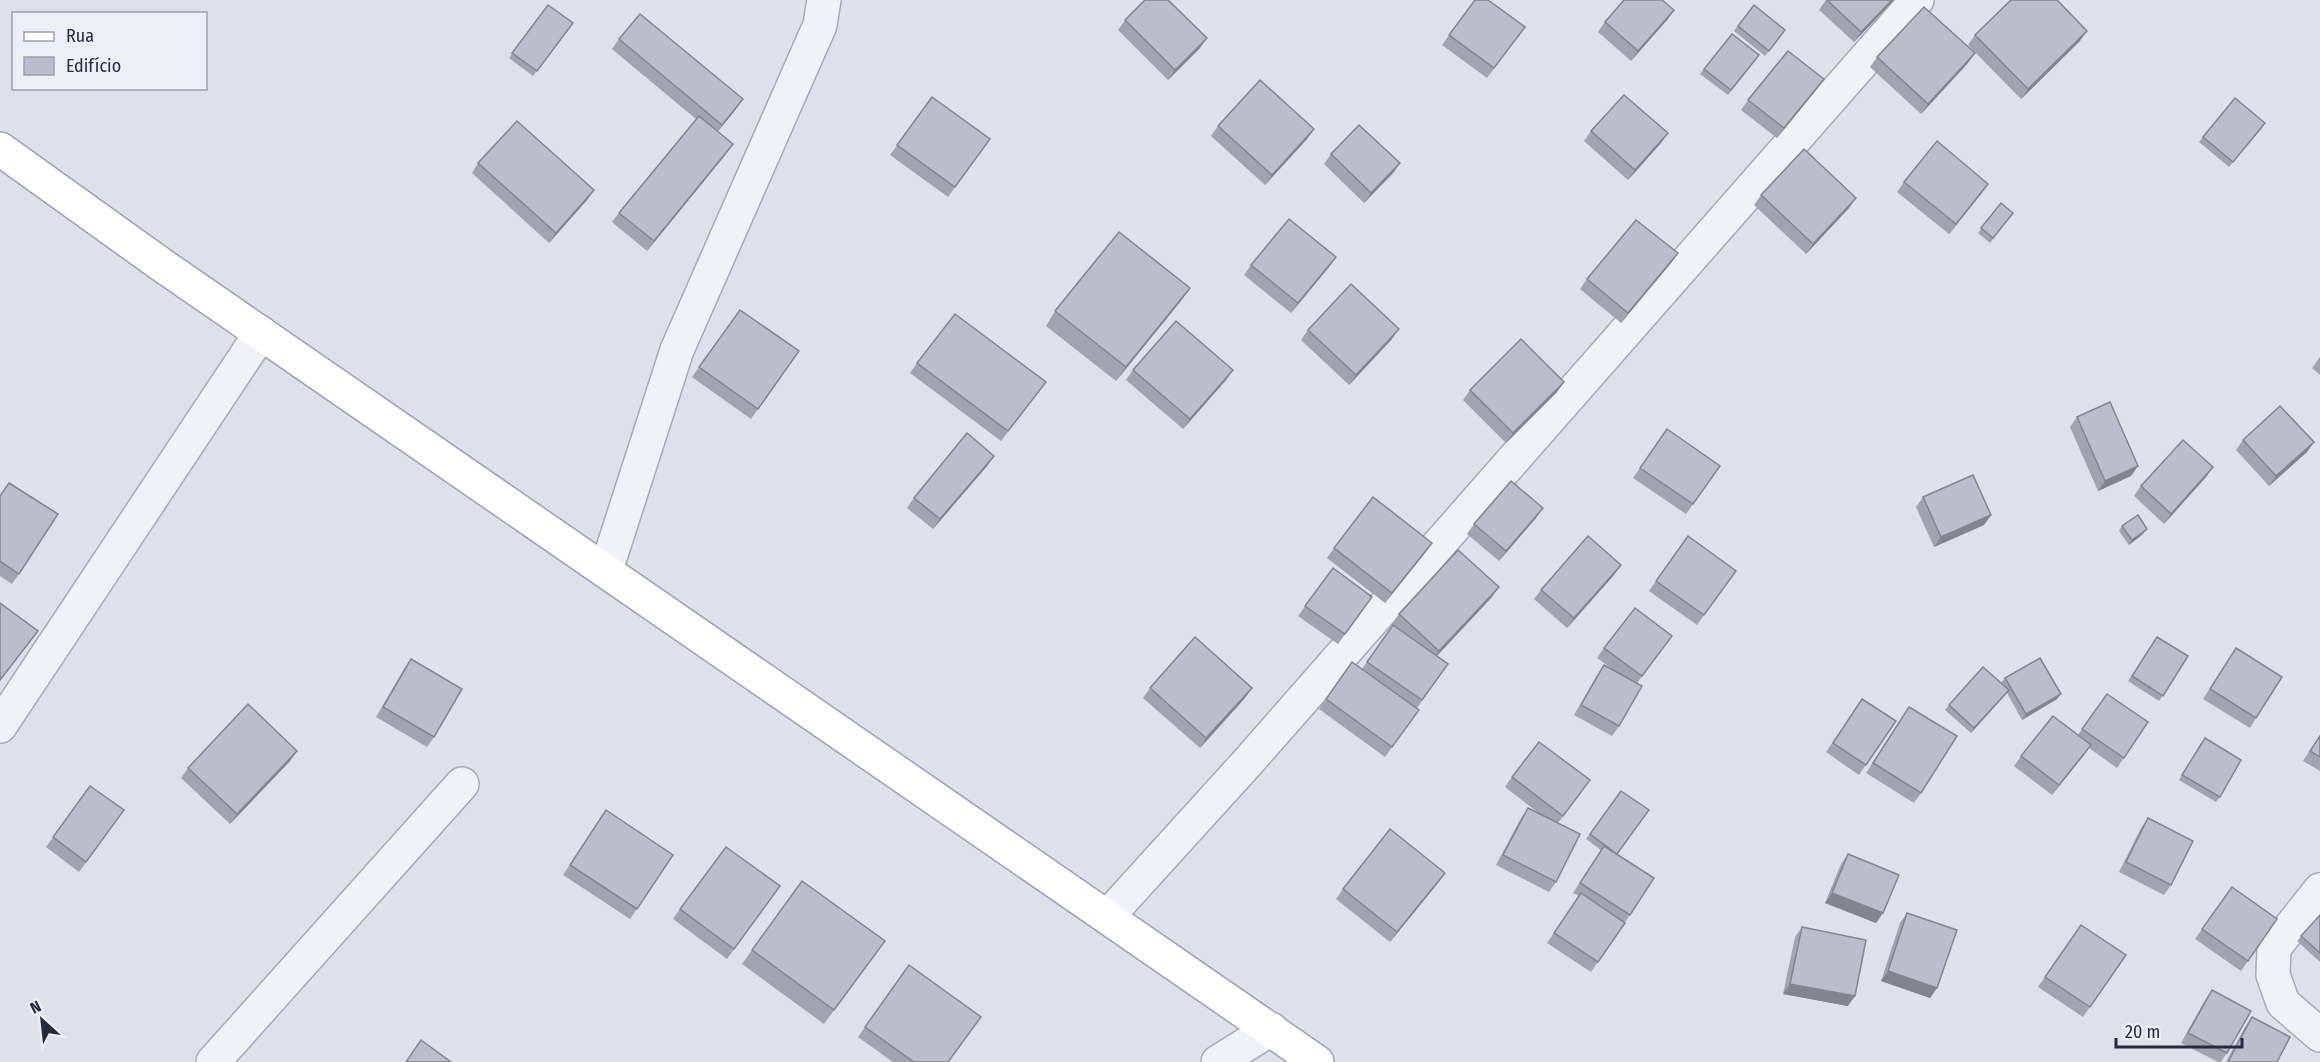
<svg xmlns="http://www.w3.org/2000/svg" width="2320" height="1062" viewBox="0 0 2320 1062" font-family="'Fira Sans Condensed',sans-serif">
  <rect width="100%" height="100%" fill="#dfe0e9"/>
  <g fill="none" stroke-linecap="round" stroke-linejoin="round">
    <defs>
      <g id="minor">
        <path d="M606,570L677,350L820,25L824,0"/>
        <path d="M0,726L261,333"/>
        <path d="M2320,890L2274,948L2273,975L2283,1003L2320,1035"/>
        <path d="M1108,916L1247,763L1917,0"/>
        <path d="M213,1062L462,784"/>
        <path d="M1218,1062L1271,1029"/>
      </g>
      <path id="major" d="M0,149L159,263L1317,1062"/>
    </defs>
    <use href="#minor" stroke="#a8a9b6" stroke-width="36"/>
    <use href="#major" stroke="#9ea0b5" stroke-width="36"/>
    <use href="#minor" stroke="#f1f2f7" stroke-width="33"/>
    <use href="#major" stroke="#fff" stroke-width="33"/>
  </g>
  <g fill="#a2a3af">
    <path d="M1475,0L1525,27L1487,78L1442,45Z"/>
    <path d="M1826,0H1894L1854,42L1819,10Z"/>
    <path d="M548,5L573,23L533,76L509,58Z"/>
    <path d="M1754,5L1785,30L1765,56L1734,31Z"/>
    <path d="M1674,10L1667,20L1631,61L1598,32L1605,22Z"/>
    <path d="M1125,20L1200,48L1168,80L1118,30Z"/>
    <path d="M1975,35L2080,41L2021,99L1968,45Z"/>
    <path d="M619,39L736,109L717,132L726,154L647,251L612,222L619,213L696,119L612,49Z"/>
    <path d="M1877,57L1968,63L1921,114L1870,67Z"/>
    <path d="M1756,60L1728,95L1700,74L1704,69Z"/>
    <path d="M1817,89L1777,138L1741,110L1748,100Z"/>
    <path d="M932,97L990,139L948,197L890,155Z"/>
    <path d="M1218,126L1314,129L1307,139L1265,185L1211,136Z"/>
    <path d="M2262,128L2229,167L2199,142L2203,137Z"/>
    <path d="M1591,131L1668,133L1661,143L1628,180L1584,141Z"/>
    <path d="M1331,154L1400,163L1393,173L1364,203L1324,164Z"/>
    <path d="M478,163L594,190L587,200L549,243L472,173Z"/>
    <path d="M1904,182L1981,194L1949,234L1897,192Z"/>
    <path d="M1761,195L1849,208L1806,254L1754,205Z"/>
    <path d="M2001,203L2013,213L1990,243L1978,233Z"/>
    <path d="M1678,253L1671,263L1621,323L1580,289L1587,279Z"/>
    <path d="M1251,265L1329,267L1291,313L1244,275Z"/>
    <path d="M1180,302L1116,381L1046,326L1055,311Z"/>
    <path d="M740,310L799,351L751,419L692,377Z"/>
    <path d="M1308,330L1392,339L1349,385L1301,340Z"/>
    <path d="M2320,357V375L2312,368Z"/>
    <path d="M917,363L1046,382L1001,441L910,373Z"/>
    <path d="M1133,370H1233L1226,380L1183,429L1126,380Z"/>
    <path d="M1564,382L1557,392L1506,443L1463,400L1470,390Z"/>
    <path d="M2077,417L2138,466L2131,476L2098,491L2070,427Z"/>
    <path d="M1667,429L1720,466L1686,514L1633,478Z"/>
    <path d="M2243,440L2314,442L2307,452L2269,486L2236,450Z"/>
    <path d="M994,456L987,466L933,529L907,508L914,498Z"/>
    <path d="M2213,467L2206,477L2164,524L2134,496L2141,486Z"/>
    <path d="M0,495L19,574L12,584L0,576Z"/>
    <path d="M1923,497L1991,515L1984,525L1934,547L1916,507Z"/>
    <path d="M1536,518L1499,561L1467,534L1474,524Z"/>
    <path d="M2122,526L2143,534L2129,545L2119,531Z"/>
    <path d="M1688,536L1736,571L1697,625L1649,591Z"/>
    <path d="M1432,543L1385,603L1327,558L1334,548Z"/>
    <path d="M1333,568L1372,597L1338,644L1298,616Z"/>
    <path d="M1614,575L1567,628L1534,599L1541,590Z"/>
    <path d="M1492,597L1437,656L1448,664L1417,708L1419,710L1385,757L1319,709L1352,662L1362,669L1393,625L1394,626L1392,624L1399,614Z"/>
    <path d="M2157,637L2188,656L2159,701L2128,681Z"/>
    <path d="M1665,646L1637,683L1619,726L1612,736L1574,715L1597,675L1604,665L1611,668L1597,658L1604,648Z"/>
    <path d="M2236,648L2256,718L2250,728L2203,699Z"/>
    <path d="M411,659L434,737L427,747L376,717L404,669Z"/>
    <path d="M2005,678L2057,699L2022,720L2007,693L1971,733L1945,710L1949,705L2001,683Z"/>
    <path d="M1150,688L1245,698L1200,748L1143,698Z"/>
    <path d="M2107,694L2148,722L2117,768L2089,748L2052,795L2014,766L2021,756L2078,735Z"/>
    <path d="M1862,699L1896,721L1859,775L1826,752Z"/>
    <path d="M1909,707L1921,793L1914,803L1866,773Z"/>
    <path d="M2320,735V771L2303,761Z"/>
    <path d="M2201,743L2220,797L2216,802L2179,780Z"/>
    <path d="M290,761L230,824L181,778L188,768Z"/>
    <path d="M1512,777L1583,790L1558,823L1556,882L1549,892L1496,865L1521,818L1528,808L1540,814L1505,787Z"/>
    <path d="M90,786L124,810L79,872L46,847Z"/>
    <path d="M1621,791L1617,854L1630,915L1591,972L1547,943L1579,896L1573,893L1601,850L1586,839Z"/>
    <path d="M606,810L673,855L630,919L563,875Z"/>
    <path d="M2148,818L2171,885L2164,895L2119,872L2141,828Z"/>
    <path d="M1848,854L1883,913L1876,923L1825,903L1841,864Z"/>
    <path d="M1445,873L1390,942L1336,899L1343,889Z"/>
    <path d="M802,881L875,955L824,1024L742,964Z"/>
    <path d="M780,886L727,959L673,919L680,909Z"/>
    <path d="M2232,887L2277,919L2241,971L2195,939Z"/>
    <path d="M1907,913L1937,988L1930,998L1881,981L1900,923Z"/>
    <path d="M2320,915V962L2297,941Z"/>
    <path d="M2081,925L2126,955L2083,1017L2038,987Z"/>
    <path d="M1802,927L1848,1006L1783,994L1795,937Z"/>
    <path d="M909,965L948,1062H893L858,1037Z"/>
    <path d="M2212,990L2227,1053L2221,1062H2218L2181,1043L2205,1000Z"/>
    <path d="M2252,1017L2277,1062H2226L2245,1027Z"/>
  </g>
  <g fill="#84848e">
    <path d="M1892,0H1894L1854,42L1861,32Z"/>
    <path d="M1674,10L1667,20L1631,61L1638,51Z"/>
    <path d="M2087,31L2080,41L2021,99L2028,89Z"/>
    <path d="M1207,38L1200,48L1168,80L1175,70Z"/>
    <path d="M1975,53L1968,63L1921,114L1928,104Z"/>
    <path d="M1824,79L1817,89L1777,138L1784,128Z"/>
    <path d="M743,99L736,109L715,135L722,125Z"/>
    <path d="M1314,129L1307,139L1265,185L1272,175Z"/>
    <path d="M1668,133L1661,143L1628,180L1635,170Z"/>
    <path d="M733,144L726,154L647,251L654,241Z"/>
    <path d="M1400,163L1393,173L1364,203L1371,193Z"/>
    <path d="M1988,184L1981,194L1949,234L1956,224Z"/>
    <path d="M594,190L587,200L549,243L556,233Z"/>
    <path d="M1856,198L1849,208L1806,254L1813,244Z"/>
    <path d="M1678,253L1671,263L1621,323L1628,313Z"/>
    <path d="M1336,257L1329,267L1291,313L1298,303Z"/>
    <path d="M1190,288L1180,302L1116,381L1126,367Z"/>
    <path d="M1399,329L1392,339L1349,385L1356,375Z"/>
    <path d="M1233,370L1226,380L1183,429L1190,419Z"/>
    <path d="M1564,382L1557,392L1506,443L1513,433Z"/>
    <path d="M2314,442L2307,452L2269,486L2276,476Z"/>
    <path d="M994,456L987,466L933,529L940,519Z"/>
    <path d="M2138,466L2131,476L2098,491L2105,481Z"/>
    <path d="M2213,467L2206,477L2164,524L2171,514Z"/>
    <path d="M1543,508L1536,518L1499,561L1506,551Z"/>
    <path d="M1991,515L1984,525L1934,547L1941,537Z"/>
    <path d="M2147,529L2143,534L2129,545L2132,540Z"/>
    <path d="M1432,543L1425,553L1385,603L1392,593Z"/>
    <path d="M1621,565L1614,575L1567,628L1574,618Z"/>
    <path d="M1499,587L1492,597L1432,661L1439,651Z"/>
    <path d="M1252,688L1245,698L1200,748L1206,738Z"/>
    <path d="M2009,690L2005,695L1971,733L1974,728Z"/>
    <path d="M2061,694L2057,699L2022,720L2026,714Z"/>
    <path d="M2091,745L2084,755L2052,795L2059,785Z"/>
    <path d="M297,751L290,761L230,824L237,814Z"/>
    <path d="M1445,873L1438,883L1390,942L1397,932Z"/>
    <path d="M1832,893L1883,913L1876,923L1825,903Z"/>
    <path d="M1888,971L1937,988L1930,998L1881,981Z"/>
    <path d="M1790,984L1855,996L1848,1006L1783,994Z"/>
  </g>
  <g fill="#bcbdcb" stroke="#84848e" stroke-width="1.5">
    <path d="M1145,0H1168L1207,38L1175,70L1125,20Z"/>
    <path d="M1475,0H1488L1525,27L1494,68L1449,35Z"/>
    <path d="M1624,0H1662L1674,10L1638,51L1605,22Z"/>
    <path d="M1827,0H1892L1861,32Z"/>
    <path d="M2011,0H2057L2087,31L2028,89L1975,35Z"/>
    <path d="M548,5L573,23L537,71L512,53Z"/>
    <path d="M1754,5L1785,30L1769,51L1738,26Z"/>
    <path d="M1924,7L1975,53L1928,104L1877,57Z"/>
    <path d="M640,14L743,99L722,125L619,39Z"/>
    <path d="M1732,34L1759,55L1731,90L1704,69Z"/>
    <path d="M1788,51L1824,79L1784,128L1748,100Z"/>
    <path d="M1260,80L1314,129L1272,175L1218,126Z"/>
    <path d="M1624,95L1668,133L1635,170L1591,131Z"/>
    <path d="M932,97L990,139L955,187L897,145Z"/>
    <path d="M2235,98L2265,123L2233,162L2203,137Z"/>
    <path d="M699,116L733,144L654,241L619,213Z"/>
    <path d="M517,121L594,190L556,233L478,163Z"/>
    <path d="M1359,125L1400,163L1371,193L1331,154Z"/>
    <path d="M1937,141L1988,184L1956,224L1904,182Z"/>
    <path d="M1804,149L1856,198L1813,244L1761,195Z"/>
    <path d="M2001,203L2013,213L1993,238L1981,228Z"/>
    <path d="M1289,219L1336,257L1298,303L1251,265Z"/>
    <path d="M1636,220L1678,253L1628,313L1587,279Z"/>
    <path d="M1119,232L1190,288L1126,367L1055,311Z"/>
    <path d="M1351,284L1399,329L1356,375L1308,330Z"/>
    <path d="M740,310L799,351L758,409L699,367Z"/>
    <path d="M955,314L1046,382L1008,431L917,363Z"/>
    <path d="M1176,321L1233,370L1190,419L1133,370Z"/>
    <path d="M1521,339L1564,382L1513,433L1470,390Z"/>
    <path d="M2110,402L2138,466L2105,481L2077,417Z"/>
    <path d="M2280,406L2314,442L2276,476L2243,440Z"/>
    <path d="M1667,429L1720,466L1693,504L1640,468Z"/>
    <path d="M967,433L994,456L940,519L914,498Z"/>
    <path d="M2183,440L2213,467L2171,514L2141,486Z"/>
    <path d="M1973,475L1991,515L1941,537L1923,497Z"/>
    <path d="M1511,481L1543,508L1506,551L1474,524Z"/>
    <path d="M9,483L58,514L19,574L0,561V496Z"/>
    <path d="M1373,497L1432,543L1392,593L1334,548Z"/>
    <path d="M2138,515L2147,529L2132,540L2122,526Z"/>
    <path d="M1588,536L1621,565L1574,618L1541,590Z"/>
    <path d="M1688,536L1736,571L1704,615L1656,581Z"/>
    <path d="M1458,550L1499,587L1439,651L1399,614Z"/>
    <path d="M1333,568L1372,597L1345,634L1305,606Z"/>
    <path d="M0,603L38,631L0,680Z"/>
    <path d="M1635,608L1672,636L1642,676L1604,648Z"/>
    <path d="M1393,625L1448,664L1422,700L1367,662Z"/>
    <path d="M1195,637L1252,688L1206,738L1150,688Z"/>
    <path d="M2157,637L2188,656L2163,696L2132,676Z"/>
    <path d="M2236,648L2282,677L2256,718L2210,689Z"/>
    <path d="M2040,658L2061,694L2026,714L2005,678Z"/>
    <path d="M411,659L462,689L434,737L383,707Z"/>
    <path d="M1352,662L1419,710L1392,747L1326,699Z"/>
    <path d="M1604,665L1642,686L1619,726L1581,705Z"/>
    <path d="M1983,667L2009,690L1974,728L1949,705Z"/>
    <path d="M2107,694L2148,722L2124,758L2082,729Z"/>
    <path d="M1862,699L1896,721L1866,765L1833,743Z"/>
    <path d="M248,704L297,751L237,814L188,768Z"/>
    <path d="M1909,707L1957,736L1921,793L1873,763Z"/>
    <path d="M2053,716L2091,745L2059,785L2021,756Z"/>
    <path d="M2320,736V757L2310,751Z"/>
    <path d="M2205,738L2241,760L2220,797L2182,775Z"/>
    <path d="M1539,742L1590,780L1563,816L1512,777Z"/>
    <path d="M90,786L124,810L86,862L53,837Z"/>
    <path d="M1621,791L1649,810L1617,854L1590,834Z"/>
    <path d="M1528,808L1580,834L1556,882L1503,855Z"/>
    <path d="M606,810L673,855L637,909L570,865Z"/>
    <path d="M2148,818L2193,841L2171,885L2126,862Z"/>
    <path d="M1390,829L1445,873L1397,932L1343,889Z"/>
    <path d="M1604,846L1654,878L1630,915L1580,883Z"/>
    <path d="M726,847L780,886L734,949L680,909Z"/>
    <path d="M1848,854L1899,875L1883,913L1832,893Z"/>
    <path d="M802,881L885,941L834,1010L752,950Z"/>
    <path d="M2232,887L2277,919L2248,961L2202,929Z"/>
    <path d="M1581,893L1625,923L1598,962L1554,933Z"/>
    <path d="M1907,913L1957,930L1937,988L1888,971Z"/>
    <path d="M2320,915V953L2301,936Z"/>
    <path d="M2081,925L2126,955L2090,1007L2045,977Z"/>
    <path d="M1802,927L1866,940L1855,996L1790,984Z"/>
    <path d="M909,965L981,1017L948,1062H914L865,1027Z"/>
    <path d="M2212,990L2251,1011L2227,1053L2188,1033Z"/>
    <path d="M2252,1017L2290,1037L2277,1062H2228Z"/>
    <path d="M421,1040L451,1062H406Z"/>
  </g>
  <rect x="12" y="12" width="195" height="78" fill="#eeeff6" stroke="#9ea0ad" stroke-width="1.5"/>
  <rect x="24" y="32" width="30" height="9" fill="#ffffff" stroke="#9ea0ad" stroke-width="1.5"/>
  <text x="66" y="42" font-size="18" fill="#272940">Rua</text>
  <rect x="24" y="57" width="30" height="18" fill="#bcbdcb" stroke="#9ea0ad" stroke-width="1.5"/>
  <text x="66" y="72" font-size="18" fill="#272940">Edifício</text>
  <g transform="translate(42 1020) rotate(333)" stroke="#eeeff6" stroke-width="4.5" paint-order="stroke">
  <path d="M0-4.5L10 22L0 15L-10 22Z" fill="#272940"/>
  <text y="-9" font-size="16" font-weight="bold" text-anchor="middle" fill="#272940">N</text>
  </g>
  <path d="M2116 1038v9h126v-9" fill="none" stroke="#272940" stroke-width="3"/>
  <text x="2125" y="1038" font-size="18" fill="#272940" stroke="#eeeff6" stroke-width="4.5" paint-order="stroke">20 m</text>
</svg>
